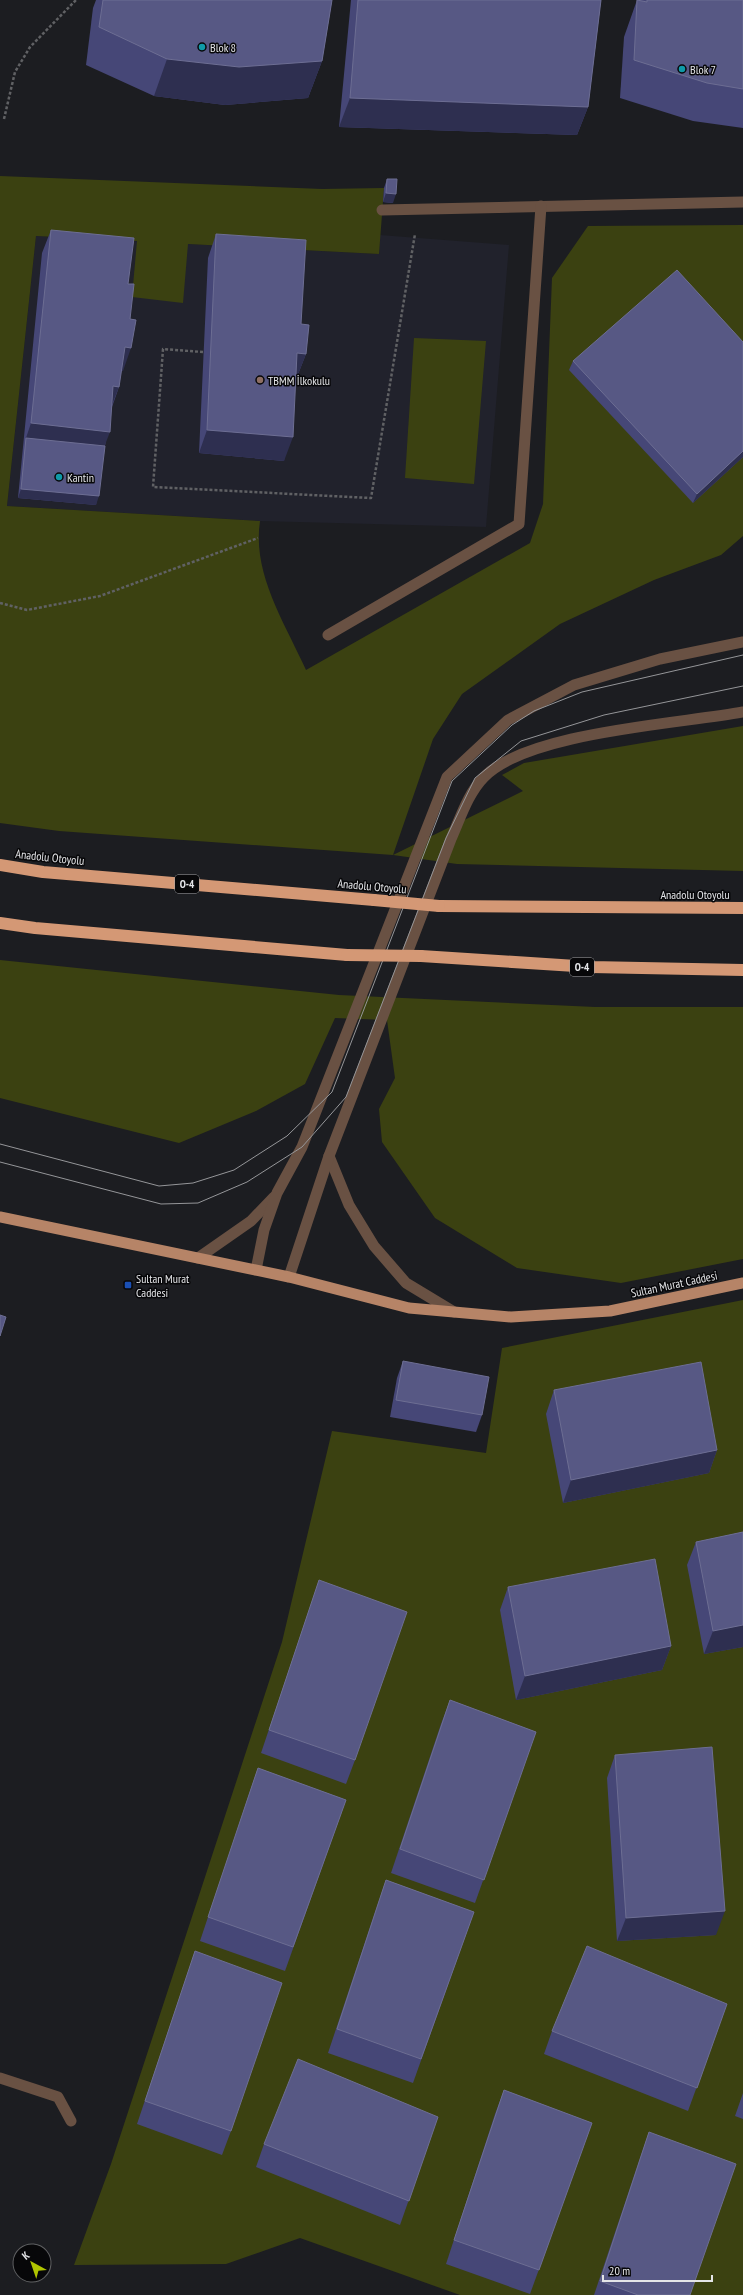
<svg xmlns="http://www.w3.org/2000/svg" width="743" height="2295" viewBox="0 0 743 2295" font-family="'PT Sans Narrow',sans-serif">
  <rect width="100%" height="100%" fill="#1c1d21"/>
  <path fill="#21222c" d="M380,235L509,245L486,527L260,521L7,506L36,236L379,254Z"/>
  <g fill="#3b4111">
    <path d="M0,176L322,189L384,188L379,254L188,244L183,303L132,297L137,241L36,236L7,506L260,521C252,574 285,623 306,670L530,543L543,504L552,278L588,226L743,225V536L721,555L654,580L560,624L462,694L433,739L393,855L523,791L502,775L524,763L743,726V871L457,864L393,855L59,831L0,823Z"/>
    <path d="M414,338L486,341L474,484L405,478Z"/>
    <path d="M0,960L339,995L595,1007H743V1259L621,1283L517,1268L435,1218L382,1142L379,1109L395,1078L387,1020L335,1018L305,1084L256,1111L179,1143L0,1098Z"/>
    <path d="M743,1300V2295H460L300,2238L226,2264L74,2265L111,2164L282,1642L332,1431L486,1453L502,1348Z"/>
  </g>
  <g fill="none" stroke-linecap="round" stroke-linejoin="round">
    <g stroke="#606164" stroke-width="2.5" stroke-dasharray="3 2" stroke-linecap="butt">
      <path d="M4,119L15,72L30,47L76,0"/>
      <path d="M203,352L163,349L153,487L371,498L415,234"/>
      <path d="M0,603L27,610L100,596L258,538"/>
    </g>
    <g stroke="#695143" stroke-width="11">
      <path d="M382,210L743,202"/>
      <path d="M328,635L519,524L541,206"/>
    </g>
    <g stroke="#695143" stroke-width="11">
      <path d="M329,1156L349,1205L374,1246L406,1283L454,1312"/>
      <path d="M198,1258L251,1221L274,1197"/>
      <path d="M256,1270L264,1230L277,1193L302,1147L447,777L508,720L574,685L660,659L743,642"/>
      <path d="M289,1277L329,1156L451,839C460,819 468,793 484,777C528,732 678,724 743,712"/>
      <path d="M0,2078L58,2097L71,2121"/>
    </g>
    <path stroke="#b68467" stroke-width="11" d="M0,1217L289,1277L409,1308L454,1312L511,1317L610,1311L743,1283"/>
    <g stroke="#d49875" stroke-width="12">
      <path d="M0,865L43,872L374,900"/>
      <path d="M439,906L743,908"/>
      <path d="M0,923L35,928L347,955"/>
      <path d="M421,956L591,967L743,970"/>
    </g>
    <g stroke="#959699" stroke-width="1">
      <path d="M0,1144L159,1186L193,1183L234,1170L287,1136L332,1092L452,781L512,725L534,711L582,692L743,655"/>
      <path d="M0,1162L161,1204L198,1203L247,1182L302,1147L346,1097L446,838L475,778L521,741L604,715L743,686"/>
    </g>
    <g stroke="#d49875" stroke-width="12">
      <path d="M374,900L439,906"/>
      <path d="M347,955L421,956"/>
    </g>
  </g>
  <g fill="#464777">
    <path d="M96,0H332L322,61L308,98L225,105L154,96L86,65L93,8Z"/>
    <path d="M351,0H601L588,107L577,135L339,127Z"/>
    <path d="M637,0H743V128L693,121L620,98L624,37Z"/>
    <path d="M387,179L393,203L383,202L384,188Z"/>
    <path d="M51,230L128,284L123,371H121L119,387L112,407L105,446L96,505L18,498L42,253Z"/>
    <path d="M216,234L306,354L297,377H296L284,461L199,453L208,258Z"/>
    <path d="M743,342V457L693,503L569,370L573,361Z"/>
    <path d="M403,1361L482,1415L476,1432L390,1417L397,1378Z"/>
    <path d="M554,1390L717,1450L709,1473L563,1503L546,1414Z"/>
    <path d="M743,1532V1647L704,1654L687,1565L696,1542Z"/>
    <path d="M319,1580L355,1760L346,1784L261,1753L311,1604Z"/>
    <path d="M508,1587L671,1646L662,1670L516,1700L500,1610Z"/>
    <path d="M450,1700L536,1732L475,1903L391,1873L441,1724Z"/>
    <path d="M615,1755L716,1935L617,1941L607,1778Z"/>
    <path d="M258,1768L346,1800L285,1971L200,1941L250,1791Z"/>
    <path d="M386,1880L474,1912L413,2083L328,2053L378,1903Z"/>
    <path d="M195,1951L231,2131L222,2155L137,2124L187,1975Z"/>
    <path d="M727,2004L688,2111L544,2054L552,2031Z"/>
    <path d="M504,2090L592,2123L530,2294L446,2264L495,2114Z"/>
    <path d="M743,2093V2119L735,2116Z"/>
    <path d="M438,2117L400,2225L256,2167L264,2144Z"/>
    <path d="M649,2132L690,2295H594L641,2155Z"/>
  </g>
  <g fill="#2e2f50">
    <path d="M167,59L322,61L308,98L225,105L154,96Z"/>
    <path d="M350,98L588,107L577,135L339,127Z"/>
    <path d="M386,193L396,194L393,203L383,202Z"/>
    <path d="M125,347L131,348L123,371H116Z"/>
    <path d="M297,353L306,354L297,377L289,376Z"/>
    <path d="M113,386L119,387L110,410Z"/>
    <path d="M31,423L110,432L101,455L26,438Z"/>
    <path d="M207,430L293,437L284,461L199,453Z"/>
    <path d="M743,451V457L693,503L697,494Z"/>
    <path d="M21,489L99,496L96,505L18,498Z"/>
    <path d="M717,1450L709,1473L563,1503L571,1480Z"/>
    <path d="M743,1625V1647L704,1654L713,1631Z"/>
    <path d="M671,1646L662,1670L516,1700L525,1676Z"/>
    <path d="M725,1911L716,1935L617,1941L626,1918Z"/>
  </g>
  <g fill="#575884" stroke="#6d6e93">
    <path d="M103,0H332L322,61L239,67L167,59L99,27Z"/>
    <path d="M358,0H601L588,107L350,98Z"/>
    <path d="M637,0L647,2V0H743V89L707,83L634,60Z"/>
    <path d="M387,179H397L396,194L386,193Z"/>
    <path d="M51,230L134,238L128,284H134L130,319L136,320L131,348L125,347L119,387L113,386L110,432L31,423Z"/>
    <path d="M216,234L306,240L301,324L309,325L306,354L297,353L293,437L207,430Z"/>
    <path d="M677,270L743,342V451L697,494L573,361Z"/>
    <path d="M26,438L105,446L99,496L21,489Z"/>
    <path d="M0,1315L6,1317L0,1336Z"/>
    <path d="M403,1361L489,1377L482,1415L396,1400Z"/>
    <path d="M701,1362L717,1450L571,1480L554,1390Z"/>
    <path d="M743,1532V1625L713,1631L696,1542Z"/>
    <path d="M655,1559L671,1646L525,1676L508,1587Z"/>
    <path d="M319,1580L407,1612L355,1760L269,1730Z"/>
    <path d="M450,1700L536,1732L484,1880L400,1849Z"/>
    <path d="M712,1747L725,1911L626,1918L615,1755Z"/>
    <path d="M258,1768L346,1800L293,1947L208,1917Z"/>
    <path d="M386,1880L474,1912L421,2059L337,2029Z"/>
    <path d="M587,1946L727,2004L697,2088L552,2031Z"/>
    <path d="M195,1951L282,1983L231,2131L145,2101Z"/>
    <path d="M298,2059L438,2117L409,2201L264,2144Z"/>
    <path d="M504,2090L592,2123L539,2270L454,2240Z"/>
    <path d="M649,2132L736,2164L690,2295H638L600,2281Z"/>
  </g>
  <g fill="#0f9aa8" stroke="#070709" stroke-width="1.5">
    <circle cx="202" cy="47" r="4"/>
    <circle cx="682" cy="69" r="4"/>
    <circle cx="59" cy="477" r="4"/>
  </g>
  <circle fill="#8d6e63" stroke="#070709" stroke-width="1.5" cx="260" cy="380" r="4"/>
  <rect fill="#1a4fb4" stroke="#070709" stroke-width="1.5" x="124" y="1281" width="8" height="8" rx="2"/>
  <g text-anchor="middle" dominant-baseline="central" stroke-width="3" stroke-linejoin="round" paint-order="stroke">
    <g fill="#070709" stroke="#a2a2a5" stroke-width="1">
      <rect x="175" y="875" width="24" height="18" rx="3"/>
      <rect x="570" y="958" width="24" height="18" rx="3"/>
    </g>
    <g font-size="11" font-weight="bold" fill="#e4e5e8">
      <text x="187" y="884">O-4</text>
      <text x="582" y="967">O-4</text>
    </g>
    <g font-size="12" fill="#e4e5e8" stroke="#070709" text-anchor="start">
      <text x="210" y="47">Blok 8</text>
      <text x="690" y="69">Blok 7</text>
      <text x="268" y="380">TBMM İlkokulu</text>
      <text x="67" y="477">Kantin</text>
      <text x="136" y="1278">Sultan Murat<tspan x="136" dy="14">Caddesi</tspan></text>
    </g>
    <g font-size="12" fill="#e4e5e8" stroke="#070709">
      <text transform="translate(50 857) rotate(6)">Anadolu Otoyolu</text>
      <text transform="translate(372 886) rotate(5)">Anadolu Otoyolu</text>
      <text x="695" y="894">Anadolu Otoyolu</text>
      <text transform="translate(674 1284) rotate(-12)">Sultan Murat Caddesi</text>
    </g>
  </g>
  <g transform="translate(32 2263) rotate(320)"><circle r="19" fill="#070709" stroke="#5f6062"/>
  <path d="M0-3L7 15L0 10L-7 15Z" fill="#b0c501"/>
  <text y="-6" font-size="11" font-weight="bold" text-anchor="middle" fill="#e4e5e8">K</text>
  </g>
  <path d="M603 2275v6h109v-6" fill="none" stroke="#e4e5e8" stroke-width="2"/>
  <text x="609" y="2275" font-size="12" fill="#e4e5e8" stroke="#070709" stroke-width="3" paint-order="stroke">20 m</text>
</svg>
